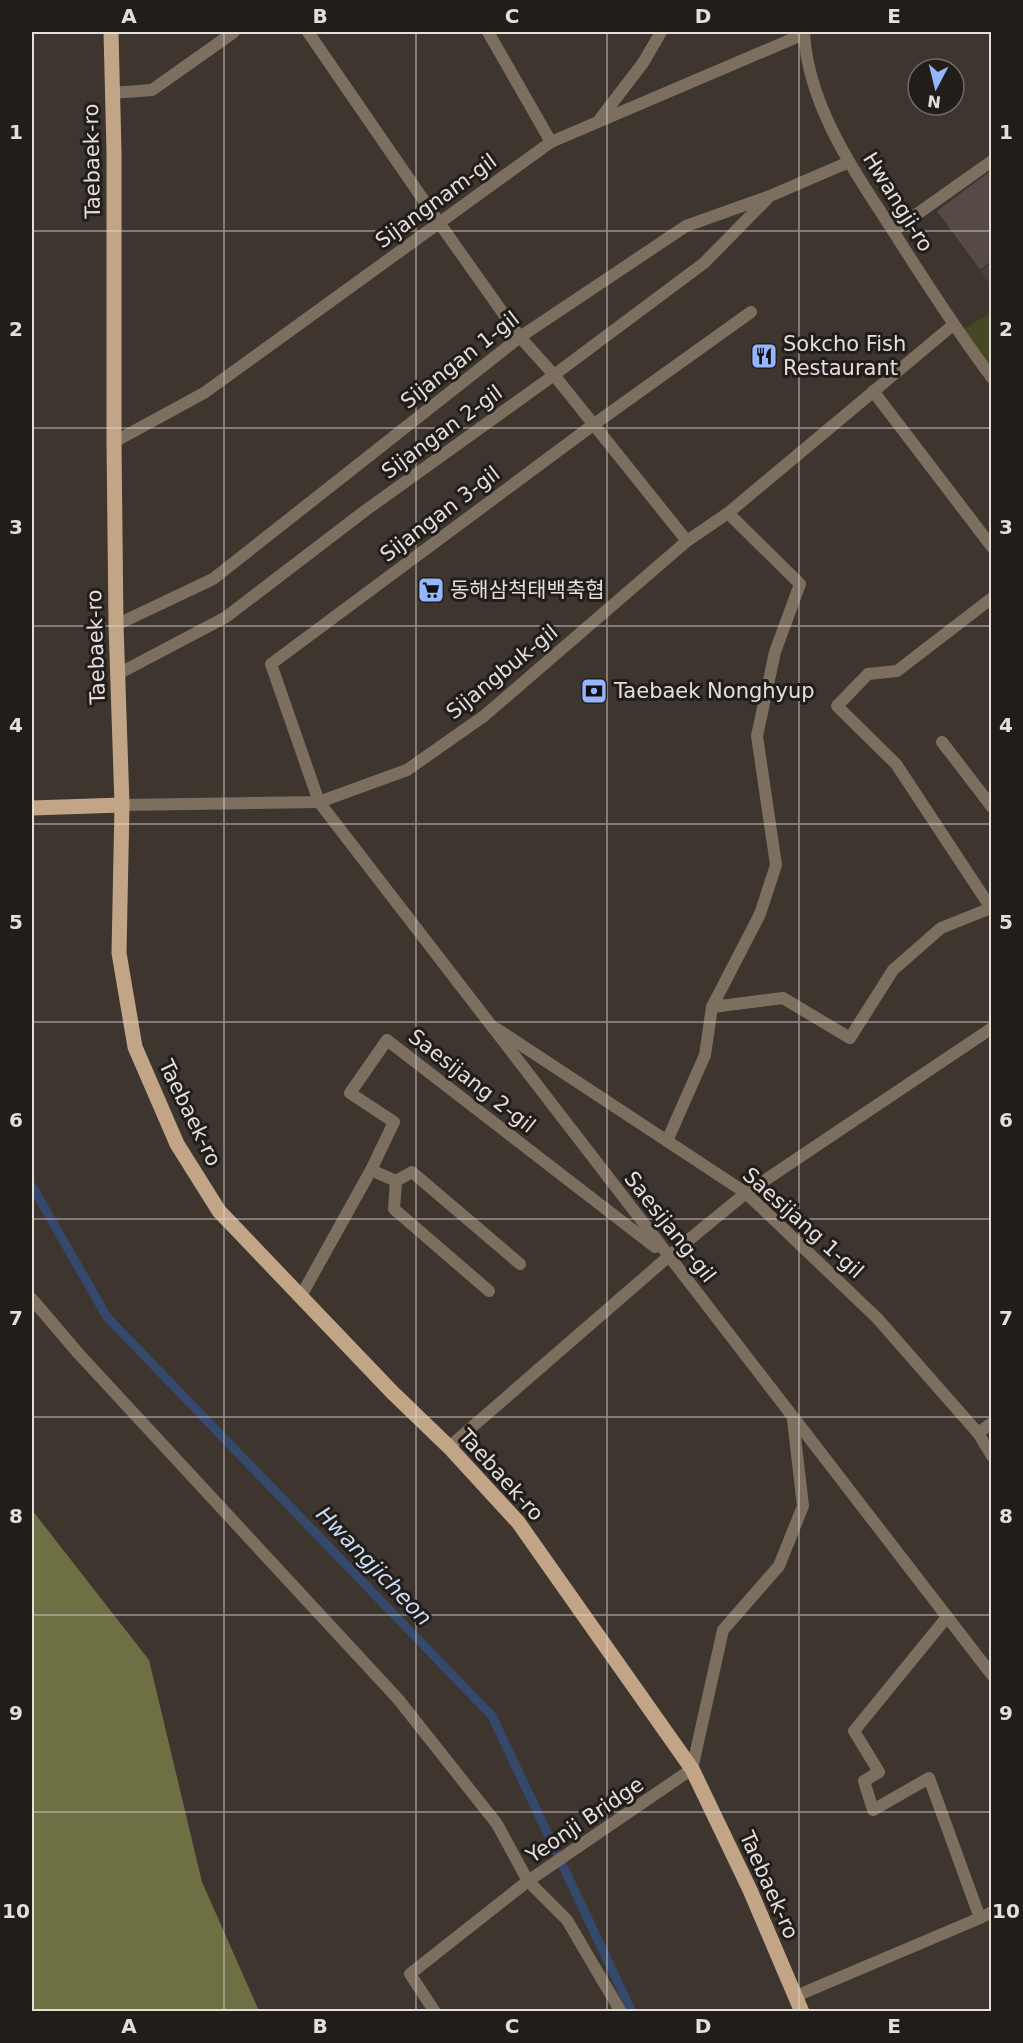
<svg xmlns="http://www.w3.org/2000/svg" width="1023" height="2043" viewBox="0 0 1023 2043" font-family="'DejaVu Sans','Noto Sans KR',sans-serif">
  <rect width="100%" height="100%" fill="#3e352f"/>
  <path fill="#464723" d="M991,312V378L958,333Z"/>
  <path fill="#6e7044" d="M32,1510L149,1660L202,1882L259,2011H32Z"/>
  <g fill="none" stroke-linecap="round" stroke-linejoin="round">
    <path stroke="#35496c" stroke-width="9" d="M32,1186L107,1317L492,1716L632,2012"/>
    <g stroke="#7d6f5f" stroke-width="12">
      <path d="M893,231L992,161"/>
      <path d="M942,742L992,807"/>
      <path d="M449,1447L668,1257L746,1193L992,1028"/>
      <path d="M435,2012L410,1974L528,1881"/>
    </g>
    <g stroke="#7d6f5f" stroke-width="12">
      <path d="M308,32L440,224L520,337L554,375L687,541"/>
      <path d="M488,32L551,142"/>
      <path d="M112,93L152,90L234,32"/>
      <path d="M600,119L643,63L661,32"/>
      <path d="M751,312L593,425L271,664L319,802L992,1675"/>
      <path d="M873,391L992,547"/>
      <path d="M114,442L204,393L551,142L804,34"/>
      <path d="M116,625L213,579L520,337L686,226L770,196L849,162"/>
      <path d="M118,674L226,617L366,510L554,375L704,263L767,199"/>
      <path d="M712,1007L783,998L850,1038L893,970L941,928L991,908L896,764L837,706L868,674L897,671L992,598"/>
      <path d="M497,1029L746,1193L877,1318L978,1433L992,1456"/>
      <path d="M667,1141L705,1055L712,1007L760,914L776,865L757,736L775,652L800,584L728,513"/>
      <path d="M371,1170L396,1181L412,1172L520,1264"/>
      <path d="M396,1181L394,1209L489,1291"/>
      <path d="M301,1296L371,1170L394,1122L350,1093L387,1040L655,1247"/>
      <path d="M32,1299L78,1353L398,1699L497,1824L528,1881L567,1920L621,2012"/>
      <path d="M978,1433L992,1423"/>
      <path d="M947,1617L854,1731L879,1772L864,1781L873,1810L929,1778L980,1918L992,1912"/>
      <path d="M528,1881L692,1769L723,1630L779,1566L803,1506L793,1420"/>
      <path d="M796,1996L980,1918"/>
    </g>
    <g stroke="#7d6f5f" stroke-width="12">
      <path d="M804,32C808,107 855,172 895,234C926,283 957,331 992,378"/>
      <path d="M122,805L319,802L407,770L484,716L687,541L728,513L953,325"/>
    </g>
    <g stroke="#c2a586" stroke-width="15">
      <path d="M111,32L114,152V442L116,625L122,805L119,953L135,1047L177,1144L219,1211L392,1392L449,1447L518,1522L692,1769L750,1890L802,2012"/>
      <path d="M32,808L122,805"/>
    </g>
  </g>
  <path fill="#49403c" d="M992,169V278L988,282L944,222Z"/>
  <path fill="#554a46" stroke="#3c3431" stroke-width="1.5" d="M992,169V261L980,271L936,211Z"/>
  <path fill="none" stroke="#e5dfdc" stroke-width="1.5" stroke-opacity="0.55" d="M224,32V2012M416,32V2012M607,32V2012M799,32V2012M32,231H992M32,428H992M32,626H992M32,824H992M32,1022H992M32,1219H992M32,1417H992M32,1615H992M32,1812H992"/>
  <defs>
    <symbol id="restaurant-square" viewBox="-11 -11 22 22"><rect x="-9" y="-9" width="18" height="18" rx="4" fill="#95b6fd" stroke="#211d1a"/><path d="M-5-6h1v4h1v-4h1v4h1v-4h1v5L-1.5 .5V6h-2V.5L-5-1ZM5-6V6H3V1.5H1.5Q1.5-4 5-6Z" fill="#111"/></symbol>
    <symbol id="supermarket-square" viewBox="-11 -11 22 22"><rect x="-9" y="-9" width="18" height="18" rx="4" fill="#95b6fd" stroke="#211d1a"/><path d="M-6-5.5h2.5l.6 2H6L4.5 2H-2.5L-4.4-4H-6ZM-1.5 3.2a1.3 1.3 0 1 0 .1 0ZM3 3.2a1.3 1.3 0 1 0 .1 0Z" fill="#111"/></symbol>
    <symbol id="bank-square" viewBox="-11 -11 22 22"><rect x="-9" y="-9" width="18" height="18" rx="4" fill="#95b6fd" stroke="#211d1a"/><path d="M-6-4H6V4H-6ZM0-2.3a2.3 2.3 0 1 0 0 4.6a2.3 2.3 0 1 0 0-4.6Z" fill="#111"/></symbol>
  </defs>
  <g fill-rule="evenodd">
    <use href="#restaurant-square" x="749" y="341" width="30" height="30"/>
    <use href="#supermarket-square" x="416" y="575" width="30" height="30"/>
    <use href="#bank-square" x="579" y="676" width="30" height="30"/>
  </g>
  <g text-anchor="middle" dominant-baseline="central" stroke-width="6" stroke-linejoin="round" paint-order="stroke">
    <g font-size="21" fill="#e5dfdc" stroke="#211d1a">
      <text transform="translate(92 161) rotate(-91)">Taebaek-ro</text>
      <text transform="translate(436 201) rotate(-36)">Sijangnam-gil</text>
      <text transform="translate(898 202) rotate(58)">Hwangji-ro</text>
      <text transform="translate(460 360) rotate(-38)">Sijangan 1-gil</text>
      <text transform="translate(442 432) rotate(-36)">Sijangan 2-gil</text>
      <text transform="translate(440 514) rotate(-37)">Sijangan 3-gil</text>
      <text transform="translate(96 647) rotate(-92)">Taebaek-ro</text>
      <text transform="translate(502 672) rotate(-39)">Sijangbuk-gil</text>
      <text transform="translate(472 1081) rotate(38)">Saesijang 2-gil</text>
      <text transform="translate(190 1113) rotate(64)">Taebaek-ro</text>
      <text transform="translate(803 1223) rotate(42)">Saesijang 1-gil</text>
      <text transform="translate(670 1227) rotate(52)">Saesijang-gil</text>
      <text transform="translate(501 1475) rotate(48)">Taebaek-ro</text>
      <text transform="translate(585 1820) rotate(-34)">Yeonji Bridge</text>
      <text transform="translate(769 1885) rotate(66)">Taebaek-ro</text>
    </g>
    <g font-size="21" fill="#e5dfdc" stroke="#211d1a" text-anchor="start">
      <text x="783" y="344">Sokcho Fish<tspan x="783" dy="24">Restaurant</tspan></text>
      <text x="450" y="590">동해삼척태백축협</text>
      <text x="614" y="691">Taebaek Nonghyup</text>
    </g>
    <g font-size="22" font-style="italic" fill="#ceddf6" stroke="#211d1a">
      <text transform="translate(374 1566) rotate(46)">Hwangjicheon</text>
    </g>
  </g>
  <rect width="1023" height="2043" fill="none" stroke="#211d1a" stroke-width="66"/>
  <g transform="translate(936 87) rotate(187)"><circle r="28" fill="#211d1a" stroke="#6f6b68" stroke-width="1.5"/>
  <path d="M0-4.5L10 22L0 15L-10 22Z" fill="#95b6fd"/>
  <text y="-9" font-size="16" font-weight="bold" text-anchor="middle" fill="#e5dfdc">N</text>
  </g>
  <rect x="33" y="33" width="957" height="1977" fill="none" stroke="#e5dfdc" stroke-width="2"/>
  <g font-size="20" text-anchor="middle" font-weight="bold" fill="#e5dfdc">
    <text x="129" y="23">A</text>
    <text x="320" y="23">B</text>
    <text x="512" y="23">C</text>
    <text x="703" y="23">D</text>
    <text x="894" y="23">E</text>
    <text x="16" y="139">1</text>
    <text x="1006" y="139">1</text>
    <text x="16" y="336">2</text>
    <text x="1006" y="336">2</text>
    <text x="16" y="534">3</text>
    <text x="1006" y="534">3</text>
    <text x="16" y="732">4</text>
    <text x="1006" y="732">4</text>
    <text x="16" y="929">5</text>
    <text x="1006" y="929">5</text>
    <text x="16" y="1127">6</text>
    <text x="1006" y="1127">6</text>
    <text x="16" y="1325">7</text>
    <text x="1006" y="1325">7</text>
    <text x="16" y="1523">8</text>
    <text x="1006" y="1523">8</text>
    <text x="16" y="1720">9</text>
    <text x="1006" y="1720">9</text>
    <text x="16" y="1918">10</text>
    <text x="1006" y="1918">10</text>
    <text x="129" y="2033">A</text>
    <text x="320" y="2033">B</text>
    <text x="512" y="2033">C</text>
    <text x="703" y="2033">D</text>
    <text x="894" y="2033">E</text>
  </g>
</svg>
